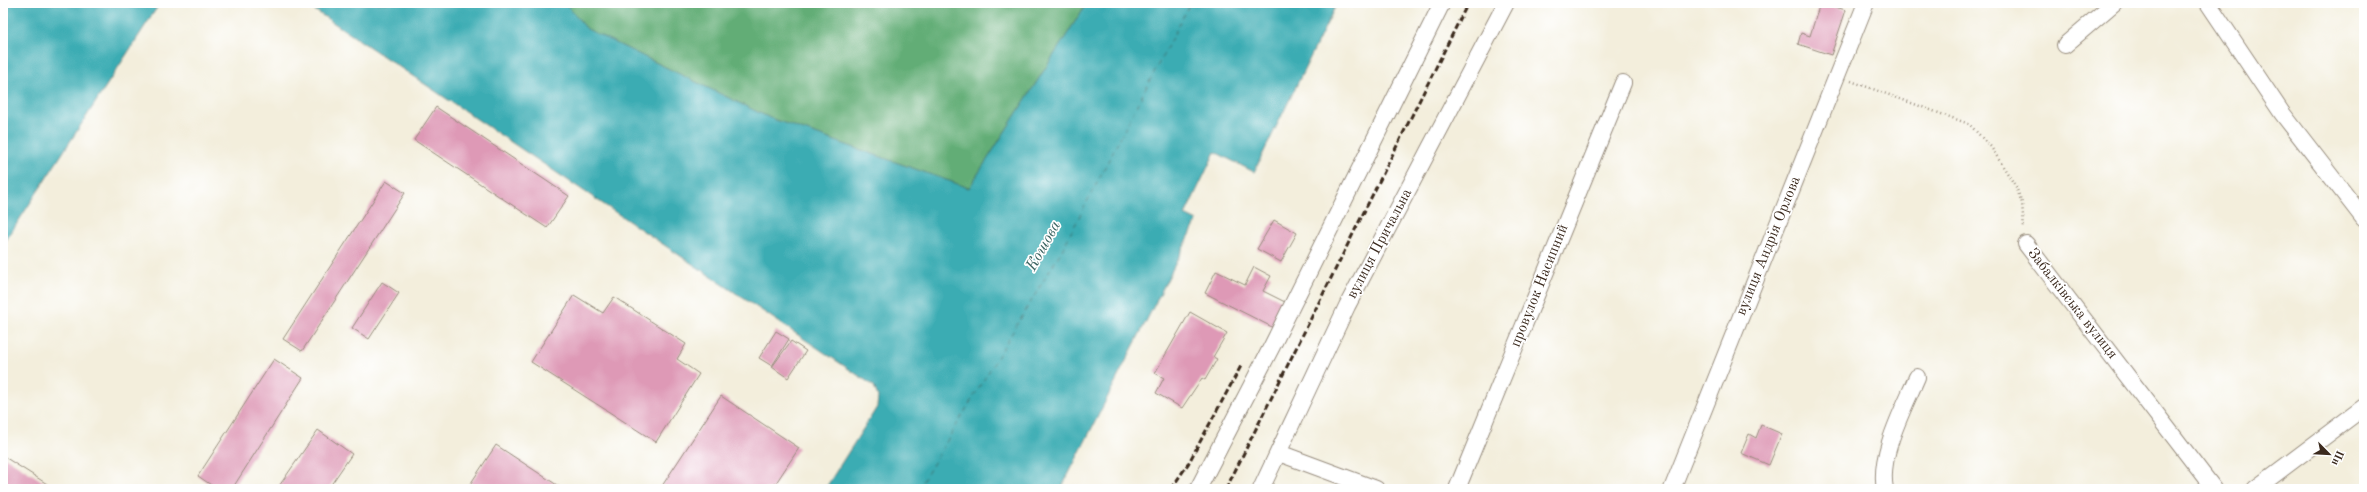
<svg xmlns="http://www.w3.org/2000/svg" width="2367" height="492" viewBox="0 0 2367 492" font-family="'Old Standard TT',serif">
  <rect width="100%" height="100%" fill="#fff"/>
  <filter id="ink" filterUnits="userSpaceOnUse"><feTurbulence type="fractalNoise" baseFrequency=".025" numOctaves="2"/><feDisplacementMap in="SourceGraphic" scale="8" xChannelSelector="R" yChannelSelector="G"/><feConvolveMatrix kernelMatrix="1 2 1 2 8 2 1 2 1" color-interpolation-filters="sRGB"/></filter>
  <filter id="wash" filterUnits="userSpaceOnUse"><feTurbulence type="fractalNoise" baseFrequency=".012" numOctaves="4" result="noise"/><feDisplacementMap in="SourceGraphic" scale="16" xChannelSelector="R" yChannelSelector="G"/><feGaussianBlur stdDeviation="0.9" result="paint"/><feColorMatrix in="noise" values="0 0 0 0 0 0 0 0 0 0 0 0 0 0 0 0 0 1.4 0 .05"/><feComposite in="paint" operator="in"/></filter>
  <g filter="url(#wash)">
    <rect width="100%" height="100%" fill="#f3eedc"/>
    <path fill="#62ad76" stroke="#4e6c4a" d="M565,3H1087L969,188L770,118L587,29Z"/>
    <g fill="#3bacb3" stroke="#3b6b68">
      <path d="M3,3H160L3,245Z"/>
      <path d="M304,3H565L587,29L770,118L969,188L1087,3H1337L1254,172L1215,152L1185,215L1197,221L1061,489H825L877,407L878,397L874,386Z"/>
    </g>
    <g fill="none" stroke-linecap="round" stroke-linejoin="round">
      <path stroke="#3b6461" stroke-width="1" stroke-dasharray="5 4" stroke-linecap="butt" d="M918,489L1062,250L1190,3"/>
    </g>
    <g id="blocks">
      <g fill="#de99b6">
        <path d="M1820,3L1846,10L1831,55L1798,44L1801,33L1810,36Z"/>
        <path d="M436,107L569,196L547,228L414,140Z"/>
        <path d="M386,181L405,193L302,351L283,339Z"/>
        <path d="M1274,220L1297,233L1281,262L1257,249Z"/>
        <path d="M1254,267L1271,276L1263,291L1285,302L1272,327L1205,293L1216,271L1245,285Z"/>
        <path d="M382,282L399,293L369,339L352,328Z"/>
        <path d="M574,295L603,313L614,297L686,344L677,359L699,374L656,442L531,362Z"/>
        <path d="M1190,312L1227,333L1213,357L1217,359L1205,380L1202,378L1182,408L1156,393L1164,378L1155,373Z"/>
        <path d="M776,331L789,339L772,366L759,358Z"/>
        <path d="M791,341L806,351L788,378L772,367Z"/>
        <path d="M274,359L303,378L232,489H217L198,476Z"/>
        <path d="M721,396L799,448L772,489H660Z"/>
        <path d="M1761,425L1782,434L1769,465L1741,453L1749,434L1756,438Z"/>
        <path d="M318,430L352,454L328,489H277Z"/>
        <path d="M496,445L563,489H467Z"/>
        <path d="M3,456L55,489H3Z"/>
      </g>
    </g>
  </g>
  <g filter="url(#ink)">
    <use href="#blocks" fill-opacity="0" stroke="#978c7d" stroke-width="1"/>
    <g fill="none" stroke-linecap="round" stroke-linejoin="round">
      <defs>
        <g id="minor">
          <path d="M2208,3L2282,113L2364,219"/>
          <path d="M2065,45L2114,3"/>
          <path d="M2026,244L2214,489"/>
          <path d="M1279,453L1376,489"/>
          <path d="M1198,489L1272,346L1442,3"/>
          <path d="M1261,489L1347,306L1506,3"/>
          <path d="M1457,489L1623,83"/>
          <path d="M1672,489L1866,3"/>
          <path d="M1885,489C1878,455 1904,408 1917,377"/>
          <path d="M2255,489L2364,407"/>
        </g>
      </defs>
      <use href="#minor" stroke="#978c7d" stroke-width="18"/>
      <path stroke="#978c7d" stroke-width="2.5" stroke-dasharray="1 3" stroke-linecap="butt" d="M1851,81L1969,124L1991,147L2016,187L2022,203L2024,228"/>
      <use href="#minor" stroke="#fff" stroke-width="16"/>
      <g stroke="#3b2a1e" stroke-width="3" stroke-dasharray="6 3" stroke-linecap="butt">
        <path d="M1171,489L1188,464L1241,366"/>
        <path d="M1226,489L1468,3"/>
      </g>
    </g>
  </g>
  <g text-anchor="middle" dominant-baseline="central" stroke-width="3.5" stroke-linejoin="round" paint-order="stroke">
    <g font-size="15" fill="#3b2a1e" stroke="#fff">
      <text transform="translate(1380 244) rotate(-62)">вулиця Причальна</text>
      <text transform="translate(1769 246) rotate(-68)">вулиця Андрія Орлова</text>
      <text transform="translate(1540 286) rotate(-68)">провулок Насипний</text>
      <text transform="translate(2072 304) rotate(52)">Забалківська вулиця</text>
    </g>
    <g font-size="16" font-style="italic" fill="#3b6461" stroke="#fff">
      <text transform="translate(1044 246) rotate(-61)">Кошова</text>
    </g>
  </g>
  <rect width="2367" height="492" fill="none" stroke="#fff" stroke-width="16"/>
  <g transform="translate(2329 454) rotate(114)" stroke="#ffffff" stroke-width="3" paint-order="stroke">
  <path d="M0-3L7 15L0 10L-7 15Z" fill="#3b2a1e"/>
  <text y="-6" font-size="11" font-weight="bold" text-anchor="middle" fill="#3b2a1e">Пн</text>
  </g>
</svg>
